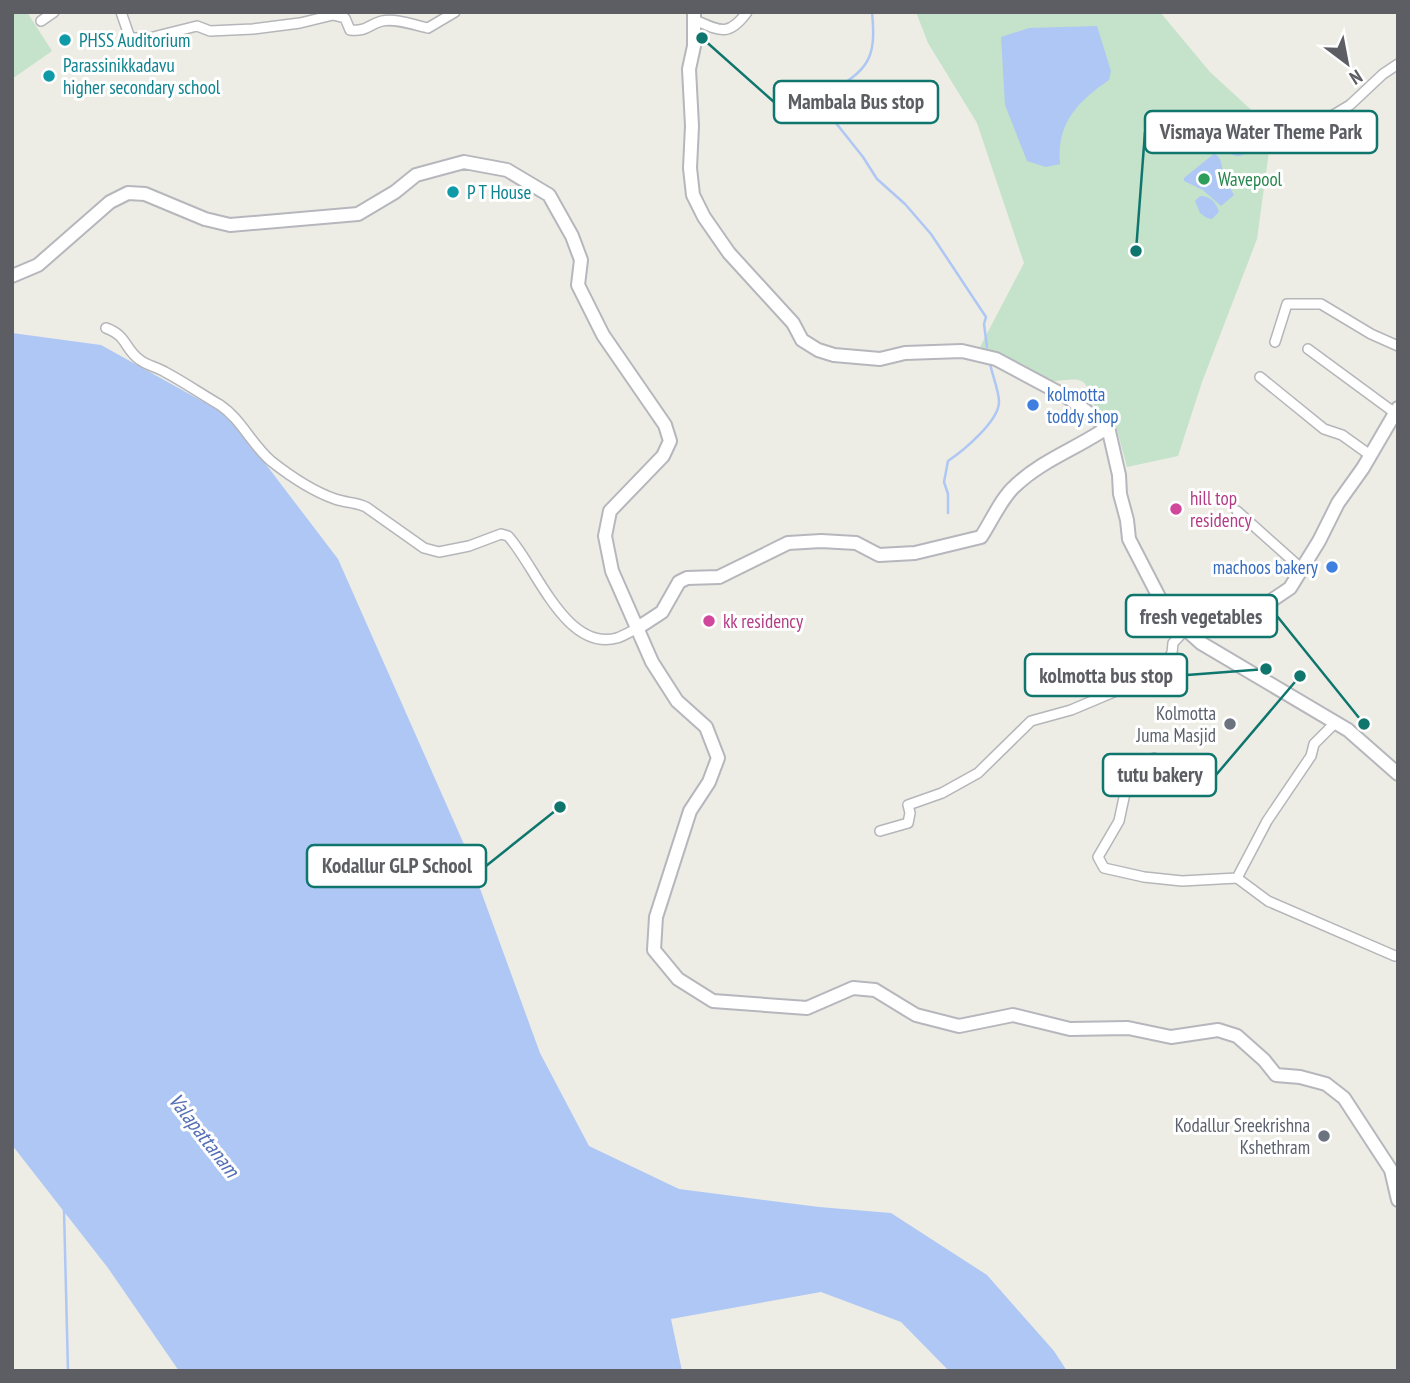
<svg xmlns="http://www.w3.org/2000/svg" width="1410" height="1383" viewBox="0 0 1410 1383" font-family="'PT Sans Narrow',sans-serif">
  <rect width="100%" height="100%" fill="#edede5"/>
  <g fill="#c5e2cb">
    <path d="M12,12H27L52,51L12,79Z"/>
    <path d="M916,12H1160L1210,72L1272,129L1257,239L1202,382L1178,456L1127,467L1115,423L1098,414C1081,379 1094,376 1048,382L1014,361L980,347L1024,263L977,123L928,43Z"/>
  </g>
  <g fill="#aec7f4">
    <path d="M1097,26L1111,71L1109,80C1078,101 1056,124 1060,164L1046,167L1027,161L1005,105L1001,37L1029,28Z"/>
    <circle cx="1238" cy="141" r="15"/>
    <path d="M1215,153L1220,159L1225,180L1234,195L1221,206L1203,190L1184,181V178Z"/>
    <path d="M1200,196C1210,196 1216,202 1219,212L1212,219L1207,218L1200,213L1195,201Z"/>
    <path d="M12,333L101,345L229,416L338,559L463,842L540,1053L589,1146L679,1189L819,1207L891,1213L987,1275L1054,1351L1067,1371H949L901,1322L821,1292L671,1319L682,1371H179L108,1268L12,1145Z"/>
  </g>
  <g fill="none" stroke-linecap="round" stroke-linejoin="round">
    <g stroke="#aec7f4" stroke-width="2.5">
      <path d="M872,12C877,62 867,69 827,95L824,108L863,157L877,179L905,204L931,234L986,317L984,324L987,347"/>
      <path d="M948,513V494L944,482L948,461C963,451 999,421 999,402C999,390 992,375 990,363"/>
      <path d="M64,1210L68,1371"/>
    </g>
    <defs>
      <g id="street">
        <path d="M121,12L130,38H149L197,26L210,31L253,29L300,23L333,15L345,18L350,30C367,32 369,24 382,21C396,18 414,25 428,28L455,12"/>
        <path d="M695,20C720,31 729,37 747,12"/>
        <path d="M41,21L54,12"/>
        <path d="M1285,144L1350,105L1383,74L1398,64"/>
        <path d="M106,328C128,336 124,349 140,360C148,366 157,367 165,372C184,382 201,394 220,405C241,419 252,445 271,461C290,476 312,491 335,499C346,503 356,502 366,507L424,548L439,552L469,546L501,534L508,536C536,566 565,652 617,638C623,636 630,632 636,629"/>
        <path d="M1275,342L1287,304H1321L1371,334L1398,346"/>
        <path d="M1308,349L1395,413"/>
        <path d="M1260,377L1324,429L1342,435L1370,455"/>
        <path d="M1237,511L1302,569"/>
        <path d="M1154,758L1137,773L1125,793L1119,821L1098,857L1104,868L1144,877L1182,881L1237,878L1267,821L1311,756L1314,744L1336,722"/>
        <path d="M880,831L908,823L910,813L908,805L942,793L978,773L1031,721L1071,710L1128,686L1152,673L1165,664L1172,653L1173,643L1189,626"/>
        <path d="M1237,878L1268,901L1395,956"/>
      </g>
      <g id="secondary">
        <path d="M694,12V46L689,69L692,126L690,168L693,195L704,217L729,253L793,323L802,340L818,350L834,355L880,359L905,353L962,351L996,359L1067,397L1108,427L1119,475L1120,494L1127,520L1129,539L1160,599L1168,610L1189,626L1199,621L1265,605L1290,588L1319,541L1338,503L1363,468L1398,408"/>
        <path d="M12,276L38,265L110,202L128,193L145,194L205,219L230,225L358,214L395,192L416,175L464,162L507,170L549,195L572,236L581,260L578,285L603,335L665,425L670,441L663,456L610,511L605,536L612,571L652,662L677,701L706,727L718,758L709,782L690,811L656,917L654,950L678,979L713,1001L807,1008L853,988L875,990L916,1015L959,1026L1013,1015L1070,1029L1128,1028L1171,1037L1218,1030L1237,1036L1264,1060L1276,1075L1300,1077L1326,1084L1344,1098L1391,1170L1398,1200"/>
        <path d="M1189,626L1191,634L1201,643L1348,730L1398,774"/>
        <path d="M636,629L662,612L679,582L687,578L719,577L788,543L821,541L856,543L879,555L915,553L981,537C991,522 1002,497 1015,486C1042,460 1078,448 1108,427"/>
      </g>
    </defs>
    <use href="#street" stroke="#b5b6ba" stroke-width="12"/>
    <use href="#secondary" stroke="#b6b7bd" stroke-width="16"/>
    <use href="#street" stroke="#fff" stroke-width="9"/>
    <use href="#secondary" stroke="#fff" stroke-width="12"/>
  </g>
  <g fill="#0f9aa8" stroke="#fff" stroke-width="2.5">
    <circle cx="65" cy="40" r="7"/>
    <circle cx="49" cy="76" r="7"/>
    <circle cx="453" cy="192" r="7"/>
  </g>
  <circle fill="#2e9e5b" stroke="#fff" stroke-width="2.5" cx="1204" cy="179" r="7"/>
  <g fill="#3f7fe0" stroke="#fff" stroke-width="2.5">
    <circle cx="1033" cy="405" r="7"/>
    <circle cx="1332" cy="567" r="7"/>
  </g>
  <g fill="#d1479c" stroke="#fff" stroke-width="2.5">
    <circle cx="1176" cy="509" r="7"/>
    <circle cx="709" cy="621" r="7"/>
  </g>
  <g fill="#6b7280" stroke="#fff" stroke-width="2.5">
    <circle cx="1230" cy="724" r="7"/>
    <circle cx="1324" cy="1136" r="7"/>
  </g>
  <g text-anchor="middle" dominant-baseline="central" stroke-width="6" stroke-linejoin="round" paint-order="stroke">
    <g font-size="19" fill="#0d838f" stroke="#fff" text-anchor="start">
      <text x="79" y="40">PHSS Auditorium</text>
      <text x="63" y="65">Parassinikkadavu<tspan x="63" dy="22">higher secondary school</tspan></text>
      <text x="467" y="192">P T House</text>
    </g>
    <g font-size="19" fill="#27864d" stroke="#fff" text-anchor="start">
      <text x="1218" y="179">Wavepool</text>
    </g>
    <g font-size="19" fill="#366cbe" stroke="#fff" text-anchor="start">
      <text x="1047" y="394">kolmotta<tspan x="1047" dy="22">toddy shop</tspan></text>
      <text x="1318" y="567" text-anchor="end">machoos bakery</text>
    </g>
    <g font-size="19" fill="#b23c85" stroke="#fff" text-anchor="start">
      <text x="1190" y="498">hill top<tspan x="1190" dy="22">residency</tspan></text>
      <text x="723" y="621">kk residency</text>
    </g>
    <g font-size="19" fill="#5b616d" stroke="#fff" text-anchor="end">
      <text x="1216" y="713">Kolmotta<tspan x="1216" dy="22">Juma Masjid</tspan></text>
      <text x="1310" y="1125">Kodallur Sreekrishna<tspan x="1310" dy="22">Kshethram</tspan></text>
    </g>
    <g font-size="21" font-style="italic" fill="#546fb4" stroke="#fff">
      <text transform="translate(204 1135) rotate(52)">Valapattanam</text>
    </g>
  </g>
  <path fill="none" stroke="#0f766e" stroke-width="2.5" d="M702 38L774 102M1136 251L1145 132M1364 724L1277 616M1266 669L1187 675M1300 676L1216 775M560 807L486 866"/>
  <g fill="#0f766e" stroke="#fff" stroke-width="2.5">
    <circle cx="702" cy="38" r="7"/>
    <circle cx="1136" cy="251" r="7"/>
    <circle cx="1364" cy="724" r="7"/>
    <circle cx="1266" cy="669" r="7"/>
    <circle cx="1300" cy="676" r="7"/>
    <circle cx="560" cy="807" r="7"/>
  </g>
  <g fill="#fff" stroke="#0f766e" stroke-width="2.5">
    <rect x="774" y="81" width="164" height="42" rx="7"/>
    <rect x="1145" y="111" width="232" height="42" rx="7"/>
    <rect x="1126" y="595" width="151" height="42" rx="7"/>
    <rect x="1025" y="654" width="162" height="42" rx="7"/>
    <rect x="1103" y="754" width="113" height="42" rx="7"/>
    <rect x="307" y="845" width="179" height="42" rx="7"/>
  </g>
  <g font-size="21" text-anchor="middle" font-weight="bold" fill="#5d5e64">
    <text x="856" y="109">Mambala Bus stop</text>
    <text x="1261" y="139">Vismaya Water Theme Park</text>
    <text x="1201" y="624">fresh vegetables</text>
    <text x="1106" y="683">kolmotta bus stop</text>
    <text x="1160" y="782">tutu bakery</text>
    <text x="397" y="873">Kodallur GLP School</text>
  </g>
  <rect width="1410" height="1383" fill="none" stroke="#5d5e64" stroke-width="28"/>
  <g transform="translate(1347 63) rotate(148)" stroke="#ffffff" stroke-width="5" paint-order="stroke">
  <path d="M0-5L12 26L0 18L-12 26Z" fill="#5d5e64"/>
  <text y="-10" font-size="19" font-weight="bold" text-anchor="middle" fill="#5d5e64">N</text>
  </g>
</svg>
